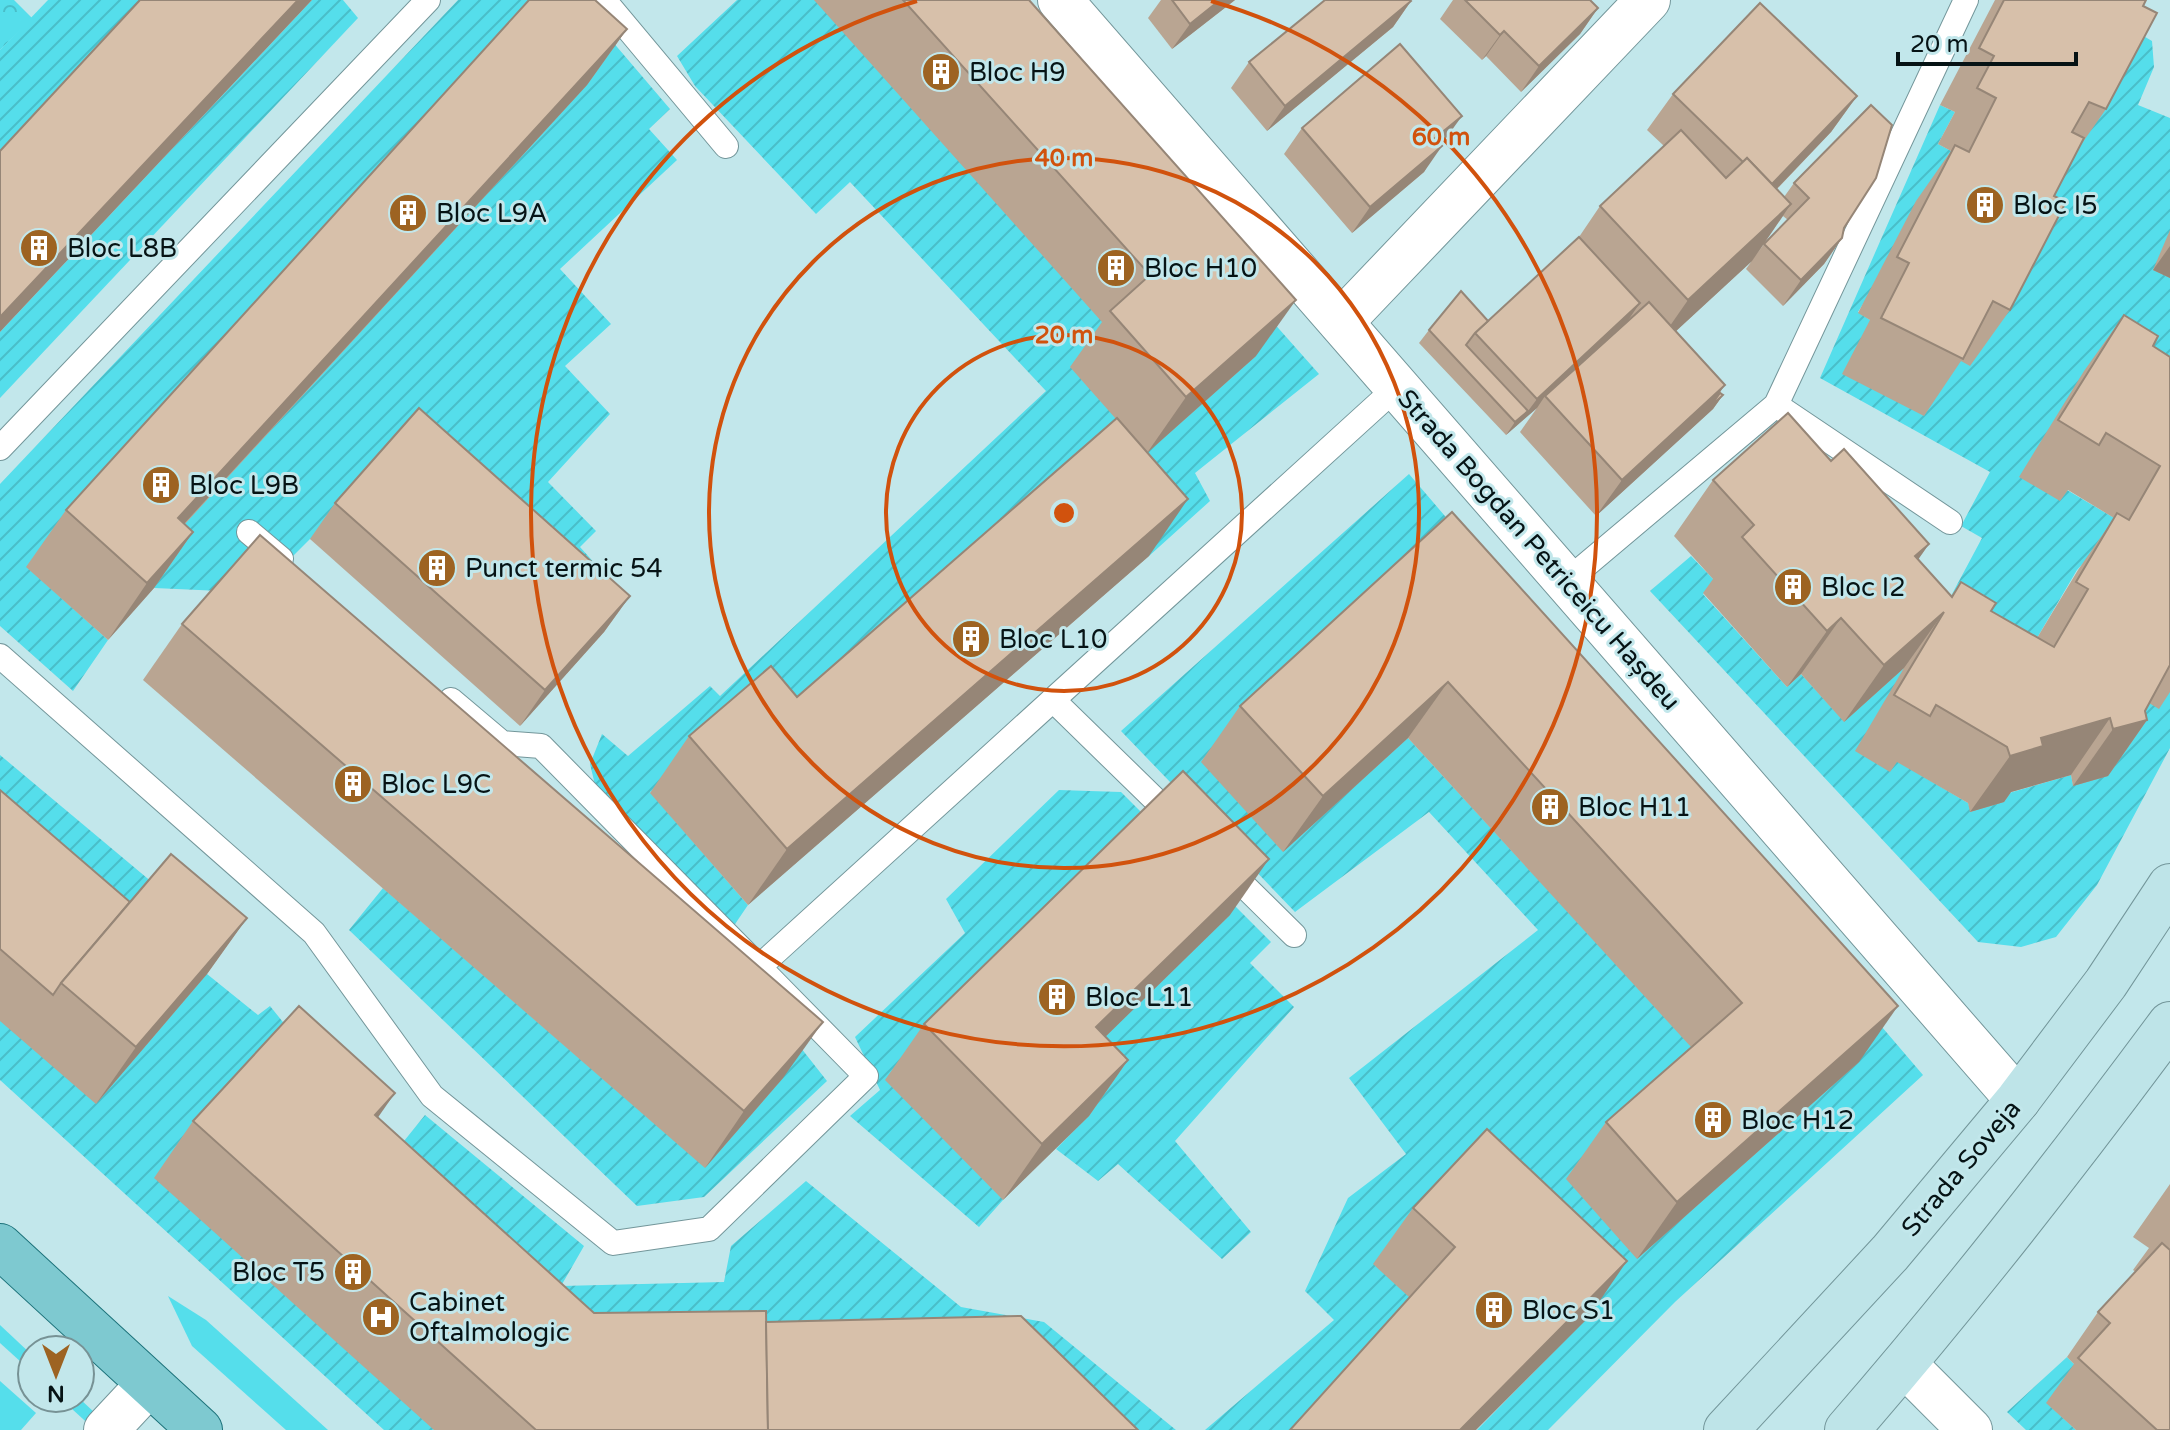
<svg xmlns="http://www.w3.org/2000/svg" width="2170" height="1430" viewBox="0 0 2170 1430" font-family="'Varela Round',sans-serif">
  <defs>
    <pattern id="park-crowns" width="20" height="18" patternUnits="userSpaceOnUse" patternTransform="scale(2)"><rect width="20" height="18" fill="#55deeb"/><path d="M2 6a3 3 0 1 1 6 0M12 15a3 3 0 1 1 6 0" fill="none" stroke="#49bec9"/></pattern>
    <pattern id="garden-furrows" width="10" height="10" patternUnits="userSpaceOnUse" patternTransform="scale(2)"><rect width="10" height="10" fill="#55deeb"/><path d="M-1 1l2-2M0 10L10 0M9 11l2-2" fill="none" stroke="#49bec9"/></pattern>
  </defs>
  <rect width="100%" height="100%" fill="#c2e7eb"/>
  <g fill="#55deeb">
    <path d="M168,1296L206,1320L328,1430H286L192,1346Z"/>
    <path d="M0,1325L32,1355V1372L0,1343Z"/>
    <path d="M0,1381L36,1413L21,1430H0Z"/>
    <path d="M60,1398H79L113,1430H95Z"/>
  </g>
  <path fill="url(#park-crowns)" d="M0,0H14L32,18L0,50Z"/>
  <g fill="url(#garden-furrows)" fill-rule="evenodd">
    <path d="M48,0H152L0,164V50Z"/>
    <path d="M312,0H343L358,18L0,398V332Z"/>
    <path d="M458,0H577L670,109L649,129L677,160L560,269L611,324L565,366L610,414L548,482L596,531L580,547L598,567L564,597L310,539L262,587L775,1015L827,1081L704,1197L637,1206L349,930L383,888L705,1167L221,591L154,588L138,574L587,84L27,567L108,640L73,691L0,626V484Z"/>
    <path d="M737,0H987L1319,374L1195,473L1210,501L1149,556L1078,475L758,753L650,792L748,905L733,927L596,789L590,764L602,734L628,756L710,686L720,696L1046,391L850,182L816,214L695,86L677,56Z"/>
    <path d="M2123,24L2152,41L2154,67L2138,105L2170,118V436L2067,490L2121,522L2077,570L2037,638L2015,704L1951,596L1982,538L1961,526L1990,472L1820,378L1940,105L1955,112L1938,144L1957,154L1858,312L1870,320Z"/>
    <path d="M1409,474L1923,1075L1675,1302L1548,1430H1477L1587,1318L1415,1303L1301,1430H1205L1334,1320L1305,1291L1348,1198L1406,1154L1349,1078L1538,930L1429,812L1295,912L1121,731ZM1412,569L1672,1025L1408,738Z"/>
    <path d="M1691,556L1715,581L1703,594L1787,687L1801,674L1844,721L1905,667L1897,761L1968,803L1971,812L2002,795L2071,775L2073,785L2142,700L2170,688V748L2097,885L2056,937L2021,947L1978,942L1650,591Z"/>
    <path d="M0,755L153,883L100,949L0,862Z"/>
    <path d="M1059,790L1121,792L1271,942L1250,963L1294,1007L1175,1141L1251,1232L1222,1259L1118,1164L1098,1181L1056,1149L1088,1116L1143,827L1003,1200L979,1227L850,1116L880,1090L855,1037L965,933L946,899Z"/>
    <path d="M207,974L258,1015L270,1006L328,1078L434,1430H384L0,1080V1020Z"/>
    <path d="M425,1115L584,1246L561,1286L724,1282L731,1246L806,1181L961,1307L1044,1322L1176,1430H1061L555,1369L400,1146Z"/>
    <path d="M2067,1357L2078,1368L2047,1403L2076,1430H2026L2007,1412Z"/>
  </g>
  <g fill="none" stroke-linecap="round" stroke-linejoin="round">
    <defs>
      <g id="service">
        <path d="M604,0L726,146"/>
        <path d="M1776,405L1950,522"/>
        <path d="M0,448L428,0"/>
        <path d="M249,532L281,559"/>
        <path d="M1567,581L1776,405L1966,0"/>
        <path d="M0,656L314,933L432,1096L613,1243L709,1229L866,1076L759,967L1397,387"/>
        <path d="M451,700L502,743L541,746L759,967"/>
        <path d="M1053,700L1177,821"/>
        <path d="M1224,866L1294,935"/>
      </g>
      <g id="minor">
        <path d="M1060,0L2018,1100"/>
        <path d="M1341,322L1648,0"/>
        <path d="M1904,1364L1970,1430"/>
        <path d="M106,1430L148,1385"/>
      </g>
      <g id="secondary">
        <path d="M1726,1430L1890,1253L2018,1100L2106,983L2170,886"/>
        <path d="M1847,1430C1961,1299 2067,1163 2170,1024"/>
      </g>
      <path id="primary" d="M0,1246L200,1430"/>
    </defs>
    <use href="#service" stroke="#73969a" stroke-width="26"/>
    <use href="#minor" stroke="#73969a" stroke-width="46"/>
    <use href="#secondary" stroke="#73969a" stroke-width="46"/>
    <use href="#primary" stroke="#1c727a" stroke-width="46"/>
    <use href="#service" stroke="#fff" stroke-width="24"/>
    <use href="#minor" stroke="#fff" stroke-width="44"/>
    <use href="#secondary" stroke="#bee4e8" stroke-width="44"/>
    <use href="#primary" stroke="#7ec9d0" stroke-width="44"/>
  </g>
  <g fill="#b9a592">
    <path d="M814,0H1029L1256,356L1147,453L1149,556L748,905L650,793L689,736L797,697L1116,419L1070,367L1102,322Z"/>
    <path d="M1161,0H1235L1172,49L1148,18Z"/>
    <path d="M1453,0H1590L1598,8L1580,34L1521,92L1486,56L1482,60L1440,19Z"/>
    <path d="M1995,0H2146L2106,109L2076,152L2054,196L2010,310L1970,366L1961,361L1924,416L1842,374L1870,320L1858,313L1916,201L1951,151L1938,144L1955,112L1940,105Z"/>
    <path d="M1411,1L1393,27L1267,131L1231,88L1249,62Z"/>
    <path d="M627,29L587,85L185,524L193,532L154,588L108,640L26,567L66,510Z"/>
    <path d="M1673,94L1857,96L1831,132L1777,189L1784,197L1794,183L1844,228L1842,238L1824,264L1783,306L1746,269L1764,244L1788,220L1783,216L1752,261L1676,331L1723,395L1713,409L1596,516L1520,432L1537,408L1506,435L1419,343L1429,330L1488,321L1579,237L1600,206L1664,146L1647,130Z"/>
    <path d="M1302,128L1444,141L1440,144L1424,172L1352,233L1284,154Z"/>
    <path d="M2170,230V278L2153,270Z"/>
    <path d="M2124,315L2153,346L2170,357V692L2159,709L2149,703L2145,711L2147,720L2108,776L2073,786L2071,775L2011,792L2004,802L1970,812L1968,803L1897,762L1890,772L1855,751L1904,668L1844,722L1801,674L1787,687L1703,593L1713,579L1674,536L1713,480L1831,461L1929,544L1918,559L1951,596L1961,582L1991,611L2037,638L2078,570L2114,518L2068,490L2060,501L2019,477L2084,371Z"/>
    <path d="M335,503L630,596L604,632L520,726L310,539Z"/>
    <path d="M1452,512L1859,1062L1637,1259L1566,1179L1606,1122L1691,1047L1408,738L1283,852L1201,762L1240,706Z"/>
    <path d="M182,624L783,1078L705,1168L143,680Z"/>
    <path d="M0,790L130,902L247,918L207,974L96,1104L0,1021Z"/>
    <path d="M1230,915L1105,1037L1128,1060L1089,1116L1003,1200L885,1080L924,1024Z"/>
    <path d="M377,1118L594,1313L766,1322L1138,1430H434L154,1178L193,1121Z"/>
    <path d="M2170,1184V1430H2076L2046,1403L2074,1364L2067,1357L2098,1312L2136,1272L2133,1270L2149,1248L2133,1237Z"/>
    <path d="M1413,1208L1588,1318L1409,1297L1373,1264Z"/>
  </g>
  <g fill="#968677">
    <path d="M298,0H312L0,332V317Z"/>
    <path d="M1220,0H1235L1172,49L1190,24Z"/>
    <path d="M1411,1L1393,27L1267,131L1285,106Z"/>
    <path d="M1598,8L1580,34L1521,92L1539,66Z"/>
    <path d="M627,29L587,85L138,574L178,518Z"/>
    <path d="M1504,31L1486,56L1482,60L1500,35Z"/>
    <path d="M1857,96L1831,132L1744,223L1769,187Z"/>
    <path d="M1462,116L1444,141L1417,164L1435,138Z"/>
    <path d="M1442,146L1424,172L1352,233L1370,207Z"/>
    <path d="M1791,204L1752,261L1649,356L1688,300Z"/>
    <path d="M1842,238L1824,264L1783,306L1801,280Z"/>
    <path d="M2170,246V278L2153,270Z"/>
    <path d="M1296,300L1256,356L1147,453L1186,397Z"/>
    <path d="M1640,303L1622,329L1545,396L1537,408L1506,435L1515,422L1528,411L1537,399Z"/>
    <path d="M1725,385L1709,408L1723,395L1713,409L1596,516L1622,480Z"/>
    <path d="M1188,499L1149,556L748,905L787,849Z"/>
    <path d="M193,532L154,588L108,640L147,583Z"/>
    <path d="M1929,544L1890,600L1915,556Z"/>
    <path d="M630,596L604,632L520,726L545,690Z"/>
    <path d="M1944,612L1904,668L1844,722L1884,665Z"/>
    <path d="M1841,618L1801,674L1787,687L1827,631Z"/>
    <path d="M1448,682L1408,738L1283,852L1323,796Z"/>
    <path d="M2110,718L2071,775L2011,792L2004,802L1970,812L2010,756L2041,738Z"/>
    <path d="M2147,720L2108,776L2073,786L2113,729Z"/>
    <path d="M1269,859L1230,915L1057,1084L1096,1027Z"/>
    <path d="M247,918L207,974L96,1104L136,1047Z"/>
    <path d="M1898,1006L1859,1062L1637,1259L1677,1202Z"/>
    <path d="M823,1022L783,1078L705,1168L744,1111Z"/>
    <path d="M1128,1060L1089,1116L1003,1200L1042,1144Z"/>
    <path d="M395,1093L356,1149L375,1115Z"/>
    <path d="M1627,1261L1588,1318L1476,1430H1460Z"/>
  </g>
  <g fill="#d7c0aa" stroke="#968677" stroke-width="2">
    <path d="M140,0H298L0,317V151Z"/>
    <path d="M529,0H595L627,29L178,518L193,532L147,583L66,510Z"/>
    <path d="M903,0H1029L1296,300L1186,397L1110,311L1150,275Z"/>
    <path d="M1172,0H1220L1190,24Z"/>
    <path d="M1325,0H1410L1411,1L1285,106L1249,62Z"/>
    <path d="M1465,0H1590L1598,8L1539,66L1504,31L1500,35Z"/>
    <path d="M2004,0H2146L2143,6L2157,13L2106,109L2089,102L2072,132L2084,138L2054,196L2066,202L2010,310L1993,301L1963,359L1881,318L1909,263L1897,257L1955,145L1969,152L1996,98L1977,88L1994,56L1979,48Z"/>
    <path d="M1760,3L1857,96L1772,184L1747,158L1743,162L1673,94Z"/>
    <path d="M1400,44L1462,116L1435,138L1442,146L1370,207L1302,128Z"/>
    <path d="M1871,105L1892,125L1876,178L1844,228L1842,238L1801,280L1764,244L1809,198L1794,183Z"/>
    <path d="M1681,130L1726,178L1747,158L1791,204L1688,300L1600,206Z"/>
    <path d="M1579,237L1640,303L1537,399L1475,333Z"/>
    <path d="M1461,291L1488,321L1475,333L1466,345L1528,411L1515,422L1429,330Z"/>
    <path d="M1649,302L1725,385L1622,480L1545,396Z"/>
    <path d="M2124,315L2158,336L2153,346L2170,357V665L2145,711L2147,720L2113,729L2110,718L2041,738L2043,746L2010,756L2007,747L1936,705L1930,716L1894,695L1944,612L1884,665L1841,618L1827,631L1742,537L1754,525L1713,480L1788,413L1831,461L1844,449L1929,544L1915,556L1952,597L1961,582L1996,603L1991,611L2054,647L2088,589L2076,582L2117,513L2129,520L2160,466L2106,433L2099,445L2058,420Z"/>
    <path d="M1720,393L1723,395L1709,408Z"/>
    <path d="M419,408L630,596L545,690L335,503Z"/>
    <path d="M1117,418L1188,499L787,849L689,736L771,666L797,697Z"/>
    <path d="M1452,512L1898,1006L1677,1202L1606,1122L1742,1003L1448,682L1323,796L1240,706Z"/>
    <path d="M260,535L823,1022L744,1111L182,624Z"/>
    <path d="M1183,771L1269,859L1096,1027L1128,1060L1042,1144L924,1024Z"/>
    <path d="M0,790L130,902L61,983L53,995L0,949Z"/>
    <path d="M171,854L247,918L136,1047L61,983Z"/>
    <path d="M299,1006L395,1093L375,1115L594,1313L766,1311L768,1430H536L193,1121Z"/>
    <path d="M1487,1129L1627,1261L1460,1430H1290L1455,1247L1413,1208Z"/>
    <path d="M2162,1243L2170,1250V1430H2157L2078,1358L2110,1323L2098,1312Z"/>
    <path d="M1021,1316L1138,1430H768L766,1322Z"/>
  </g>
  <g fill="none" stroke="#d1520d" stroke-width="4">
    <circle cx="1064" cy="513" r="178"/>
    <circle cx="1064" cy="513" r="355"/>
    <path d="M1211 1A533 533 0 1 1 917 1"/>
  </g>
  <defs>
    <symbol id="building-disc" viewBox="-11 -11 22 22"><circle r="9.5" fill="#9d6322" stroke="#c2e7eb"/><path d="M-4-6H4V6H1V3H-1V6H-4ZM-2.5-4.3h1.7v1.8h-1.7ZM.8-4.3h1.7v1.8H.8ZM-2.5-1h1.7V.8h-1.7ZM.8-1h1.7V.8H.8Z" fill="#fff"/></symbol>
    <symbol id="hospital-disc" viewBox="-11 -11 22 22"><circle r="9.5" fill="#9d6322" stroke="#c2e7eb"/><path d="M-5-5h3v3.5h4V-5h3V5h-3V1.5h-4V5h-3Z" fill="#fff"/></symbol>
  </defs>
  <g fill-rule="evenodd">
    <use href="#building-disc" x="919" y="50" width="44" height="44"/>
    <use href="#building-disc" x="1963" y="183" width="44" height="44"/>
    <use href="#building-disc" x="386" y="191" width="44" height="44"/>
    <use href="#building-disc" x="17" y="226" width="44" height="44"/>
    <use href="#building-disc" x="1094" y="246" width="44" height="44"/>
    <use href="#building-disc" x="139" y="463" width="44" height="44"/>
    <use href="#building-disc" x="415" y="546" width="44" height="44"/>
    <use href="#building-disc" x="1771" y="565" width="44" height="44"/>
    <use href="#building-disc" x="949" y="617" width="44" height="44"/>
    <use href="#building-disc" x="331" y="762" width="44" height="44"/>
    <use href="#building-disc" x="1528" y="785" width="44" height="44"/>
    <use href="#building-disc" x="1035" y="975" width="44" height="44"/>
    <use href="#building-disc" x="1691" y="1098" width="44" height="44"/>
    <use href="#building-disc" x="331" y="1250" width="44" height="44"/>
    <use href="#building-disc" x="1472" y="1288" width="44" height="44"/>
    <use href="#hospital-disc" x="359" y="1295" width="44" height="44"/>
  </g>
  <g text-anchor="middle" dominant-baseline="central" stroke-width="6" stroke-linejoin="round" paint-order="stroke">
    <g font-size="26" fill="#061315" stroke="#c2e7eb" text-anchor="start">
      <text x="969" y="72">Bloc H9</text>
      <text x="2013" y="205">Bloc I5</text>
      <text x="436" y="213">Bloc L9A</text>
      <text x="67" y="248">Bloc L8B</text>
      <text x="1144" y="268">Bloc H10</text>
      <text x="189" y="485">Bloc L9B</text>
      <text x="465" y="568">Punct termic 54</text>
      <text x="1821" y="587">Bloc I2</text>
      <text x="999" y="639">Bloc L10</text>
      <text x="381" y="784">Bloc L9C</text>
      <text x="1578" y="807">Bloc H11</text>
      <text x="1085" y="997">Bloc L11</text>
      <text x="1741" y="1120">Bloc H12</text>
      <text x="325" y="1272" text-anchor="end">Bloc T5</text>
      <text x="409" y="1302">Cabinet<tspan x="409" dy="30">Oftalmologic</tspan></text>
      <text x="1522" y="1310">Bloc S1</text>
    </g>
    <g font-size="26" fill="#061315" stroke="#c2e7eb">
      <text transform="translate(1539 550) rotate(49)">Strada Bogdan Petriceicu Hașdeu</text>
      <text transform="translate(1961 1168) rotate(-50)">Strada Soveja</text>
    </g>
  </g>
  <circle cx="1064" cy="513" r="12" fill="#d1520d" stroke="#c2e7eb" stroke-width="4"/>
  <g font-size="24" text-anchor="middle" font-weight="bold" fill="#d1520d" stroke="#c2e7eb" stroke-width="6" stroke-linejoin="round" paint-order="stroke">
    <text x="1441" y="145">60 m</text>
    <text x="1064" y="166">40 m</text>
    <text x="1064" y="343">20 m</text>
  </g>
  <g transform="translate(56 1374) rotate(180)"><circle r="38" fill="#c2e7eb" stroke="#779295" stroke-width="2"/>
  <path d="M0-6L14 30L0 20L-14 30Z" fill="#9d6322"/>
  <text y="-12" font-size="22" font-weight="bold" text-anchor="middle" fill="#061315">N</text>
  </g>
  <path d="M1898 52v12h178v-12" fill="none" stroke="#061315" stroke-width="4"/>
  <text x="1910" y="52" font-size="24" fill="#061315" stroke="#c2e7eb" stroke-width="6" paint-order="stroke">20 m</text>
</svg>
